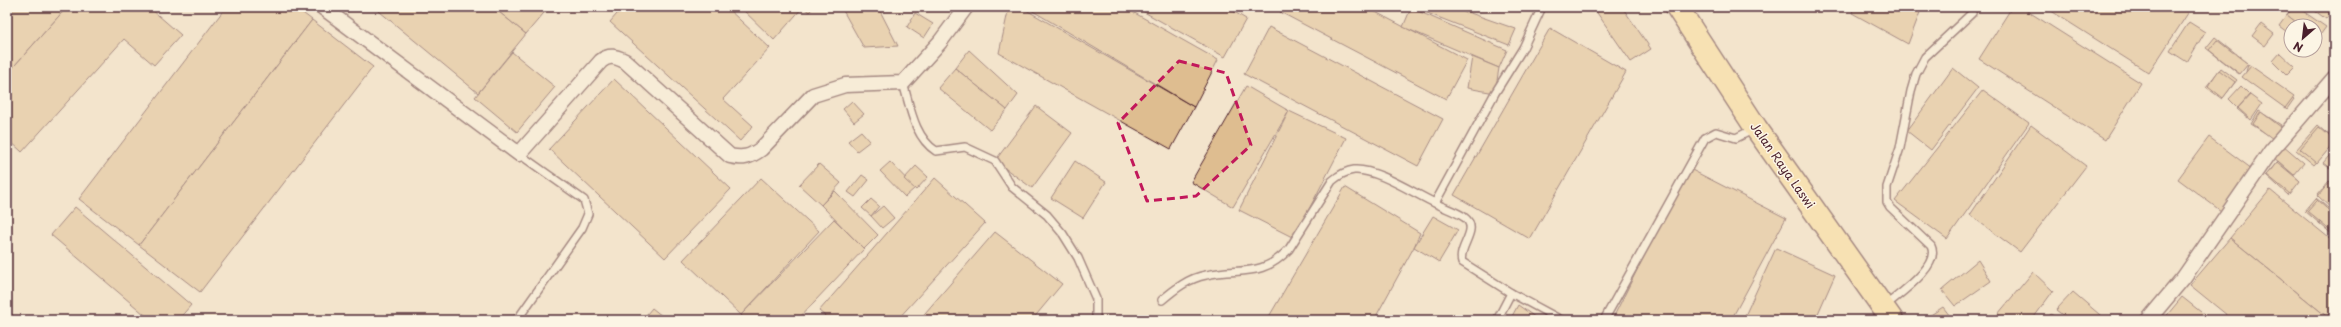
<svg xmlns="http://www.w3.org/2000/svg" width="2341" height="327" viewBox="0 0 2341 327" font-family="'Playpen Sans',sans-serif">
  <rect width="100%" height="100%" fill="#f3e4cc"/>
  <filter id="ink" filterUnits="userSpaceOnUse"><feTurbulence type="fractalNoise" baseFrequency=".025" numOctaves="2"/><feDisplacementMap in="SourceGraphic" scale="8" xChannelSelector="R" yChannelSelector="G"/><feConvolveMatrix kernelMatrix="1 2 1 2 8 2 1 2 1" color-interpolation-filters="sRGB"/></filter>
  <g filter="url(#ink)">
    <g fill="#debd90" stroke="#4a1f2b">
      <path d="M7,7H67L7,74Z"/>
      <path d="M67,7H152L151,9L181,35L154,65L124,39L22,152L7,138V74Z"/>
      <path d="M226,7H295L312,20L139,245L79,199Z"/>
      <path d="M374,7H493L526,34L478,93Z"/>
      <path d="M493,7H549L526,34Z"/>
      <path d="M623,7H726L770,48L723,99L753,126L740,141L610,22Z"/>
      <path d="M740,7H803L774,40Z"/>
      <path d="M803,7H814L809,12Z"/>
      <path d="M841,7H878L898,46L864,48Z"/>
      <path d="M1009,7H1021L1194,107L1171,149L999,53Z"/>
      <path d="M1026,7H1124L1218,60L1194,107Z"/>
      <path d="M1135,7H1226L1246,19L1225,57Z"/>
      <path d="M1283,7H1366L1467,60L1446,99L1280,12Z"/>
      <path d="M1412,7H1453L1516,29L1509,45Z"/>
      <path d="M1453,7H1469L1466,13Z"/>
      <path d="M1593,7H1622L1651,49L1631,62Z"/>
      <path d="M1854,7H1922L1908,44L1852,13Z"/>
      <path d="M2012,7H2021L2141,83L2105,140L1979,59Z"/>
      <path d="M2045,7H2192L2149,73Z"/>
      <path d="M2293,7H2297L2326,27L2318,38L2315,36V26H2301L2287,15Z"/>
      <path d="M2318,7H2330L2334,9L2326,19L2315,11Z"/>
      <path d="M1411,8L1507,50L1499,68L1403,27Z"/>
      <path d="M915,13L933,24L924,38L907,27Z"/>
      <path d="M2287,15L2301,26H2291V35L2279,26Z"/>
      <path d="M2334,18V29L2329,25Z"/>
      <path d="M312,20L373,67L200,292L139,245Z"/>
      <path d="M2189,22L2205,32L2187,62L2170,51Z"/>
      <path d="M2261,24L2274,34L2265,46L2252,36Z"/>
      <path d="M1269,27L1443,119L1418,166L1244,74Z"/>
      <path d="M1550,28L1626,72L1530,239L1454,195Z"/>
      <path d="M2215,37L2248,63L2239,74L2206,48Z"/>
      <path d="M2217,40L2248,64L2240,74L2209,50Z"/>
      <path d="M969,50L1018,95L1007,110L955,68Z"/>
      <path d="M512,52L555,87L517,132L475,97Z"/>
      <path d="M2280,53L2295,67L2287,75L2273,61Z"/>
      <path d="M1472,57L1499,68L1495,93L1467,88Z"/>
      <path d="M2248,64L2294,99L2287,109L2245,76Z"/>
      <path d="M2251,66L2294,96L2285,108L2242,77Z"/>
      <path d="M955,68L1007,110L990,130L938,88Z"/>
      <path d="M1953,68L1978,88L1931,150L1907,131Z"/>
      <path d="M2221,68L2237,80L2222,99L2206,87Z"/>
      <path d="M2219,70L2235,82L2223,98L2208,86Z"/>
      <path d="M614,79L731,189L665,258L549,149Z"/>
      <path d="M1246,86L1289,111L1233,207L1191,182Z"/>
      <path d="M2241,86L2250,95L2238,108L2229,99Z"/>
      <path d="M1983,90L2029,123L1947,239L1895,201Z"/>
      <path d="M2334,90V104L2329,96Z"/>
      <path d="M2249,95L2260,104L2248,118L2237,109Z"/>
      <path d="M2250,95L2262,104L2251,120L2238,108Z"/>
      <path d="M852,101L864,114L854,122L843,109Z"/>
      <path d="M1036,106L1072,133L1032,188L995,161Z"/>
      <path d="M1289,111L1346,138L1294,238L1239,210Z"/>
      <path d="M2259,111L2281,125L2273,138L2251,124Z"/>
      <path d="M2261,112L2281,127L2273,139L2253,124Z"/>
      <path d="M2031,125L2086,166L2020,252L1970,215Z"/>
      <path d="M2318,125L2334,139V143L2314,165L2296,150Z"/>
      <path d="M2319,127L2334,140V143L2317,163L2300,149Z"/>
      <path d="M861,131L870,141L857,151L848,141Z"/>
      <path d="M2209,137L2252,169L2221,211L2178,179Z"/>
      <path d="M2283,145L2304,163L2294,175L2273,157Z"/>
      <path d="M2334,150V171L2323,163Z"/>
      <path d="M1075,161L1106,182L1083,218L1051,198Z"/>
      <path d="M2278,161L2300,181L2288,195L2266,175Z"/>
      <path d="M890,162L915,188L905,197L880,171Z"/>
      <path d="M2277,162L2300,181L2290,194L2267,175Z"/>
      <path d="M819,164L841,183L821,205L799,185Z"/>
      <path d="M916,166L928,177L916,190L904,179Z"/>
      <path d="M1688,168L1786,218L1731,320H1612Z"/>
      <path d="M862,175L869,180L855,197L848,192Z"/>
      <path d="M761,178L819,231L741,315L683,260Z"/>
      <path d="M935,178L985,223L897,320H830L819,311Z"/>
      <path d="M2329,181L2334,185V207L2318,194Z"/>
      <path d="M2329,183L2334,187V211L2318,196Z"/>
      <path d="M1345,187L1420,233L1414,247L1374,320H1267Z"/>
      <path d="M2270,190L2334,242V320H2331L2230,238Z"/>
      <path d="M835,191L878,235L864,249L821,205Z"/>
      <path d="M2316,198L2334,213V236L2305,211Z"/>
      <path d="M871,199L879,206L871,216L862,208Z"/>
      <path d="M2317,200L2334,215V234L2307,211Z"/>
      <path d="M883,206L894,218L882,228L871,216Z"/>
      <path d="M75,207L191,305L178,320H151L51,235Z"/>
      <path d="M1433,216L1458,230L1439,262L1414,247Z"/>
      <path d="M834,219L864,249L797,320H746L741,315Z"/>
      <path d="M995,232L1062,284L1032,320H919Z"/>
      <path d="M2230,238L2331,320H2233L2190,285Z"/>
      <path d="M1776,248L1835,275L1816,318L1819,320H1743Z"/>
      <path d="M1978,260L1991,281L1955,306L1942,290Z"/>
      <path d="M2033,272L2053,291L2032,320H1993Z"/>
      <path d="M2073,292L2106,320H2069L2056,310Z"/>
      <path d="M2182,297L2211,320H2163Z"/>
      <path d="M1518,305L1539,320H1510Z"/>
      <path d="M1943,307L1953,320H1923Z"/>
      <path d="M652,308L667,320H642Z"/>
      <path d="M2051,314L2059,320H2045Z"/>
    </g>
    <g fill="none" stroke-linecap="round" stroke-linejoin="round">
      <defs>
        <g id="lane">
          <path d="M903,83C910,106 914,137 936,151L965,147L995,161L1012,187L1047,215L1063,234L1078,258L1096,299V320"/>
          <path d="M1435,203C1444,208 1455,211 1464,217C1481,229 1457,247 1462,262L1511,293"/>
          <path d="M1162,300C1175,289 1189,278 1206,275C1240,267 1261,279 1289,249L1332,181C1338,176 1345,171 1354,170C1376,168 1415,194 1435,203L1495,93L1523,48L1542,7"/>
          <path d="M1885,306C1899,294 1941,266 1931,246L1890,207L1887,202V187L1900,148L1911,91L1916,74L1925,57L1972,13"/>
          <path d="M517,320L582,228L588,214L584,200L519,154"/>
          <path d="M1497,320L1511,293L1561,320"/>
          <path d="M1604,320L1705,138L1716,132L1736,138L1754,129"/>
        </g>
        <g id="street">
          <path d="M322,7L519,154L601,61C610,54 616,57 625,61L730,156C743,159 750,157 761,149L813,95L845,85L903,83L940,42L966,7"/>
          <path d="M2148,320L2184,277L2271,151L2334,78"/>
        </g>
        <path id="primary" d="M1677,7L1756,128L1892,320"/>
      </defs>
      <use href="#lane" stroke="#4a1f2b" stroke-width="10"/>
      <use href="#street" stroke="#4a1f2b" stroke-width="17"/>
      <use href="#primary" stroke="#4a1f2b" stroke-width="25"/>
      <use href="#lane" stroke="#fcf5e5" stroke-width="7"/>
      <use href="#street" stroke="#fcf5e5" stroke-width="14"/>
      <use href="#primary" stroke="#fdde96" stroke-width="22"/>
    </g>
  </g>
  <path d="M0 0H2341V327H0ZM1179,61L1226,73L1251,145L1196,196L1147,201L1118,123Z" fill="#f3e4cc" fill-opacity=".55" fill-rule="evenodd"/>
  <path fill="none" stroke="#c2185b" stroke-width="3" stroke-dasharray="8 5" stroke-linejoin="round" d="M1179,61L1226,73L1251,145L1196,196L1147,201L1118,123Z"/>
  <g text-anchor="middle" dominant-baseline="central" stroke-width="3" stroke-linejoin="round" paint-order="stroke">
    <g font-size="12" fill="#4a1f2b" stroke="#fcf5e5">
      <text transform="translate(1783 165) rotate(55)">Jalan Raya Laswi</text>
    </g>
  </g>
  <rect width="2341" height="327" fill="none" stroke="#fcf5e5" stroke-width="24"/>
  <rect x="12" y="12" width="2317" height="303" fill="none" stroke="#4a1f2b" stroke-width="1.5" filter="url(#ink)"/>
  <g transform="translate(2303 38) rotate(208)"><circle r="19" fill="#fcf5e5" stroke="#b59f9b"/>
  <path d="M0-3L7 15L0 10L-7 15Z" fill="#4a1f2b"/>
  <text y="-6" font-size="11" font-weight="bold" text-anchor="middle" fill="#4a1f2b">N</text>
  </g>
</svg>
